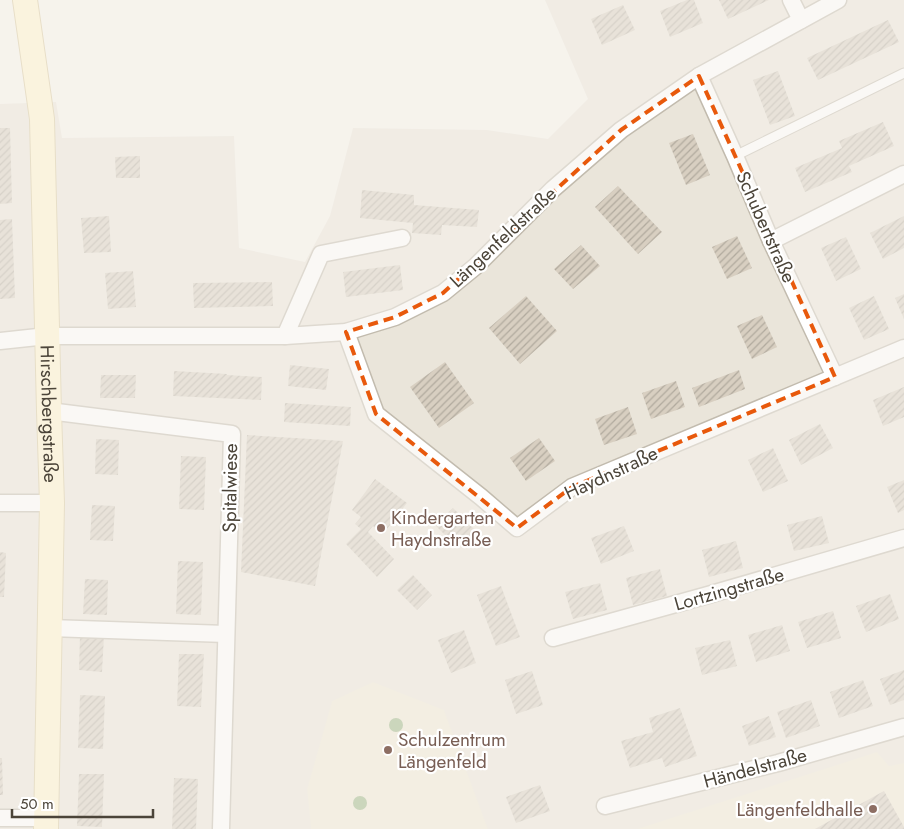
<svg xmlns="http://www.w3.org/2000/svg" width="904" height="829" viewBox="0 0 904 829" font-family="Jost,sans-serif">
  <defs>
    <pattern id="building-hatch" width="6" height="6" patternUnits="userSpaceOnUse" patternTransform="scale(1.25)"><rect width="6" height="6" fill="#d8cfc1"/><path d="M-1 1l2-2M0 6l6-6M5 7l2-2" fill="none" stroke="#b1aa9e"/></pattern>
  </defs>
  <rect width="100%" height="100%" fill="#f6f3ec"/>
  <path fill="#eae5da" d="M545,0H904V829H0V104L56,102L62,138L234,136L239,248L305,262L330,216L353,128L487,130L548,139L588,99Z"/>
  <g fill="#efe8d6">
    <path d="M373,682L444,710L488,829H311L307,789L332,701Z"/>
    <path d="M877,752L889,766L904,763V829H637Z"/>
  </g>
  <g fill="url(#building-hatch)">
    <path d="M687,0H694L703,23L670,37L660,11Z"/>
    <path d="M719,0H769L728,19Z"/>
    <path d="M623,5L635,30L602,45L591,19Z"/>
    <path d="M888,20L899,42L818,80L807,58Z"/>
    <path d="M778,71L795,116L770,125L753,80Z"/>
    <path d="M883,122L894,146L849,166L852,172L805,192L795,168L842,148L839,141Z"/>
    <path d="M0,128H10L12,203L0,204Z"/>
    <path d="M693,134L710,175L686,185L669,143Z"/>
    <path d="M140,156V178H116L115,157Z"/>
    <path d="M618,186L662,232L638,254L595,207Z"/>
    <path d="M362,190L414,195V205L479,210L477,227L442,225L441,235L412,233L413,223L360,218Z"/>
    <path d="M109,216L111,252L84,253L81,218Z"/>
    <path d="M904,216V248L883,259L870,233Z"/>
    <path d="M12,219L15,298L0,299V220Z"/>
    <path d="M737,236L752,268L727,279L712,247Z"/>
    <path d="M846,237L861,269L836,281L821,248Z"/>
    <path d="M581,245L600,266L573,289L554,269Z"/>
    <path d="M400,265L403,290L346,297L343,272Z"/>
    <path d="M133,271L136,307L108,309L105,273Z"/>
    <path d="M272,282L273,306L194,308L193,283Z"/>
    <path d="M904,294V319L895,298Z"/>
    <path d="M526,296L557,331L520,364L489,328Z"/>
    <path d="M874,296L889,329L864,340L849,308Z"/>
    <path d="M762,315L777,347L752,359L737,326Z"/>
    <path d="M445,362L474,403L439,428L410,387Z"/>
    <path d="M290,365L329,369L326,390L288,386Z"/>
    <path d="M739,370L745,389L699,407L692,388Z"/>
    <path d="M174,371L227,374V375L262,377L261,400L173,396Z"/>
    <path d="M101,375H136L135,398H100Z"/>
    <path d="M676,381L685,407L651,419L642,393Z"/>
    <path d="M904,387V417L883,426L873,400Z"/>
    <path d="M285,403L351,407L350,426L284,422Z"/>
    <path d="M628,407L637,434L604,445L595,419Z"/>
    <path d="M820,424L833,448L801,465L789,440Z"/>
    <path d="M247,435L343,441L315,586L241,572Z"/>
    <path d="M539,438L555,461L526,481L510,458Z"/>
    <path d="M96,439L119,440L118,475L95,474Z"/>
    <path d="M773,448L788,481L763,492L748,460Z"/>
    <path d="M181,456L206,457L204,510L179,509Z"/>
    <path d="M375,479L407,503L383,534L373,526L368,532L394,559L377,577L346,544L361,529L355,524L361,517L352,510Z"/>
    <path d="M904,480V510L898,513L887,487Z"/>
    <path d="M92,505L115,506L113,541L90,540Z"/>
    <path d="M453,508L476,531L458,548L435,525Z"/>
    <path d="M822,516L829,543L794,551L787,525Z"/>
    <path d="M624,526L634,551L601,564L591,538Z"/>
    <path d="M736,541L743,568L709,577L702,550Z"/>
    <path d="M0,552L6,553L4,597H0Z"/>
    <path d="M178,561L203,562L201,615L176,614Z"/>
    <path d="M660,569L667,596L633,605L626,578Z"/>
    <path d="M413,575L432,595L417,610L397,590Z"/>
    <path d="M85,579L108,580L107,615L83,614Z"/>
    <path d="M600,583L607,610L573,619L565,592Z"/>
    <path d="M501,586L520,637L496,646L477,595Z"/>
    <path d="M890,594L899,619L866,632L856,606Z"/>
    <path d="M833,611L841,638L807,648L798,622Z"/>
    <path d="M782,625L790,651L756,662L748,635Z"/>
    <path d="M464,630L476,663L451,673L438,640Z"/>
    <path d="M80,635L104,636L102,672L79,670Z"/>
    <path d="M730,640L737,666L702,675L695,648Z"/>
    <path d="M179,654H204L201,707L177,706Z"/>
    <path d="M904,670V700L890,705L880,679Z"/>
    <path d="M532,671L543,705L516,714L505,680Z"/>
    <path d="M863,680L873,706L839,718L830,692Z"/>
    <path d="M80,695L105,696L103,749L78,748Z"/>
    <path d="M811,700L820,726L786,738L777,712Z"/>
    <path d="M680,708L697,756L665,767L662,758L630,768L621,741L653,732L649,718Z"/>
    <path d="M769,716L776,737L749,746L742,726Z"/>
    <path d="M0,758H2L3,795H0Z"/>
    <path d="M79,774H104L102,827L77,826Z"/>
    <path d="M174,778L198,779L196,829H172Z"/>
    <path d="M540,785L550,811L516,823L506,797Z"/>
    <path d="M884,791L904,827V829H815Z"/>
  </g>
  <g fill="none" stroke-linecap="round" stroke-linejoin="round">
    <defs>
      <path id="lane" d="M735,156L904,73"/>
      <g id="street">
        <path d="M791,0L801,20"/>
        <path d="M699,76L735,156L771,241L835,377"/>
        <path d="M771,241L904,174"/>
        <path d="M346,332L376,414L481,497L517,528L572,487L904,348"/>
        <path d="M285,336L321,254L402,238"/>
        <path d="M0,341L47,336H285L346,332L395,317L443,293L476,266L553,189L621,130L699,76L838,0"/>
        <path d="M49,411L232,434L221,829"/>
        <path d="M0,503H52"/>
        <path d="M50,628L226,634"/>
        <path d="M553,638L708,595L904,538"/>
        <path d="M605,806L778,763L904,727"/>
        <path d="M0,818H46"/>
      </g>
      <g id="secondary">
        <path id="s1" d="M25,0L42,119L49,411L52,503L46,829"/>
      </g>
    </defs>
    <use href="#lane" stroke="#c2bbae" stroke-width="11"/>
    <use href="#street" stroke="#c2bbae" stroke-width="19"/>
    <use href="#secondary" stroke="#d6c79b" stroke-width="26"/>
    <use href="#lane" stroke="#fff" stroke-width="9"/>
    <use href="#street" stroke="#fff" stroke-width="16"/>
    <use href="#secondary" stroke="#fff3cd" stroke-width="24"/>
  </g>
  <g fill="#97b381">
    <circle cx="396" cy="725" r="7"/>
    <circle cx="360" cy="803" r="7"/>
  </g>
  <path d="M0 0H904V829H0ZM699,76L835,377L572,487L517,528L376,414L346,332L395,317L443,293L621,130Z" fill="#f6f3ec" fill-opacity=".55" fill-rule="evenodd"/>
  <path fill="none" stroke="#e8590c" stroke-width="4" stroke-dasharray="10 6" stroke-linejoin="round" d="M699,76L835,377L572,487L517,528L376,414L346,332L395,317L443,293L621,130Z"/>
  <g fill="#8d6e63" stroke="#fff" stroke-width="2">
    <circle cx="381" cy="528" r="5"/>
    <circle cx="388" cy="750" r="5"/>
    <circle cx="873" cy="809" r="5"/>
  </g>
  <g text-anchor="middle" dominant-baseline="central" stroke-width="4.5" stroke-linejoin="round" paint-order="stroke">
    <g font-size="19" fill="#4b4439" stroke="#fff">
      <text transform="translate(766 227) rotate(66)">Schubertstraße</text>
      <text transform="translate(503 237) rotate(-43)">Längenfeldstraße</text>
      <text stroke="none"><textPath href="#s1" startOffset="415">Hirschbergstraße</textPath></text>
      <text transform="translate(611 473) rotate(-25)">Haydnstraße</text>
      <text transform="translate(230 488) rotate(-89)">Spitalwiese</text>
      <text transform="translate(729 589) rotate(-16)">Lortzingstraße</text>
      <text transform="translate(755 768) rotate(-15)">Händelstraße</text>
    </g>
    <g font-size="19" fill="#785e54" stroke="#fff" text-anchor="start">
      <text x="391" y="517">Kindergarten<tspan x="391" dy="22">Haydnstraße</tspan></text>
      <text x="398" y="739">Schulzentrum<tspan x="398" dy="22">Längenfeld</tspan></text>
      <text x="863" y="809" text-anchor="end">Längenfeldhalle</text>
    </g>
  </g>
  <path d="M12 809v8h141v-8" fill="none" stroke="#4b4439" stroke-width="2.5"/>
  <text x="20" y="809" font-size="15" fill="#4b4439" stroke="#ffffff" stroke-width="4" paint-order="stroke">50 m</text>
</svg>
